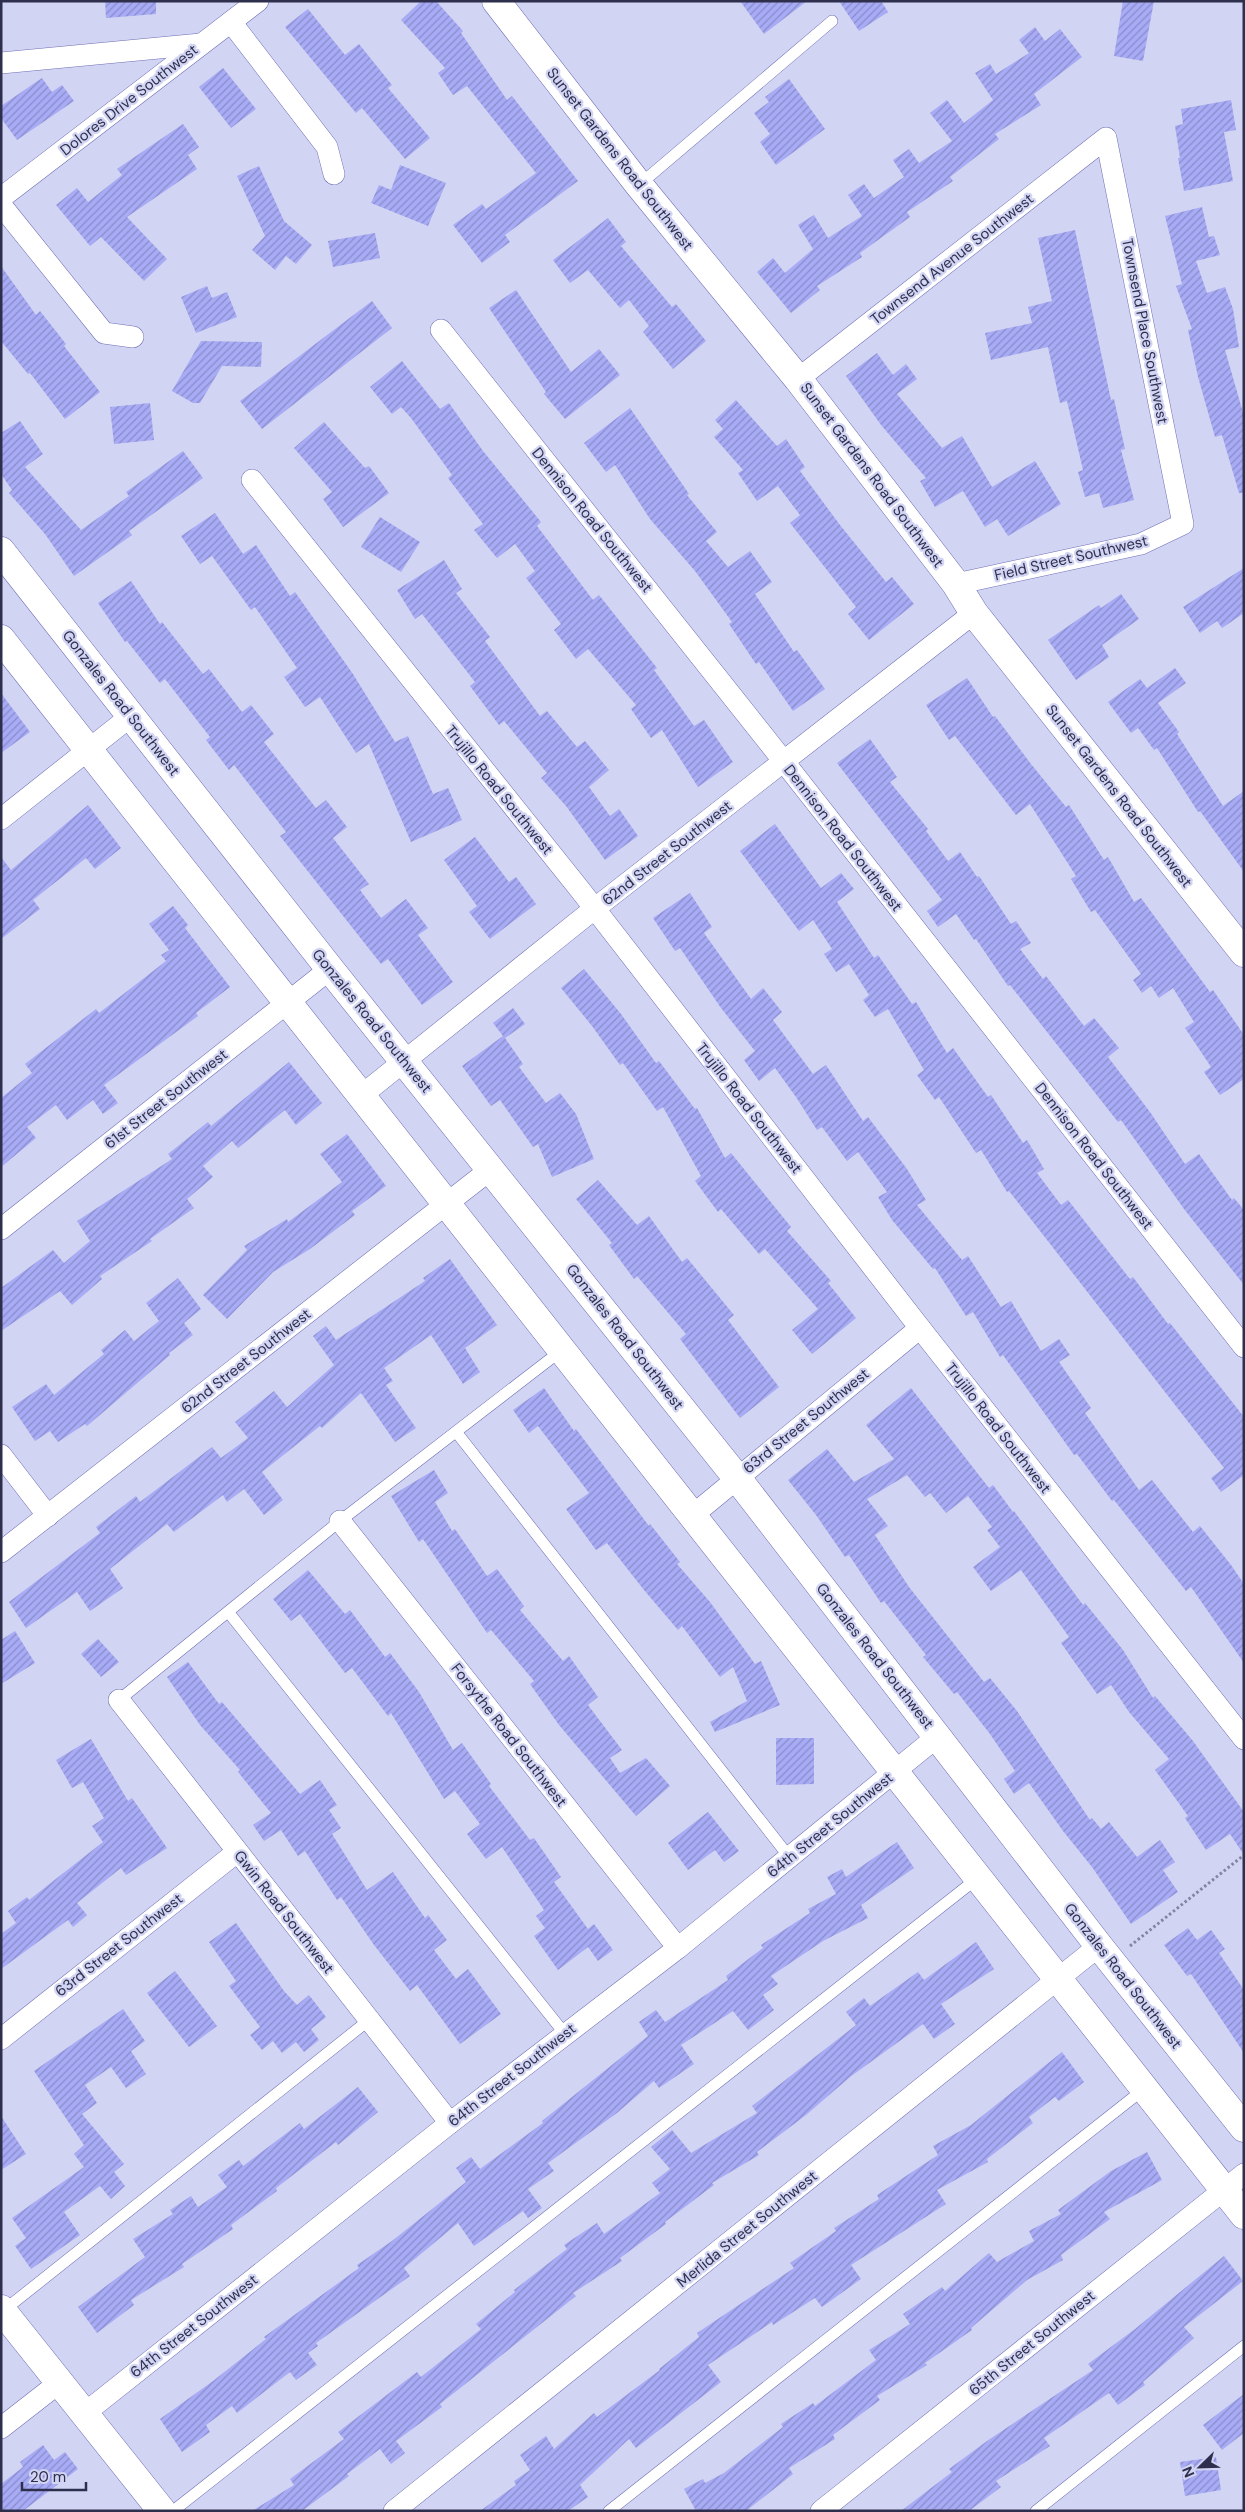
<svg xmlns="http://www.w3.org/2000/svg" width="1245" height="2512" viewBox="0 0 1245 2512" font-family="'DM Sans',sans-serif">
  <defs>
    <pattern id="building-hatch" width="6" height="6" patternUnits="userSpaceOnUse" patternTransform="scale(1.25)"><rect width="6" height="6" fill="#a8abf5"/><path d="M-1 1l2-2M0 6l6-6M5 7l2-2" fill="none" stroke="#898cc9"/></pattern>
  </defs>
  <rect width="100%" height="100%" fill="#d2d4f3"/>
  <g fill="url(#building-hatch)">
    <path d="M105,1H156V14L106,18Z"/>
    <path d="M421,1H436L463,31L461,33L507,100L512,96L578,181L505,235L510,242L482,263L453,225L482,204L486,209L536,173L467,86L453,95L438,73L445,68L401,20Z"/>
    <path d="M740,1H807L764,34Z"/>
    <path d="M839,1H881L888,12L859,31Z"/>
    <path d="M1123,1H1154L1143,61L1114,56Z"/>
    <path d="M308,9L345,55L359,44L392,85L388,88L430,138L405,159L362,108L356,113L285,27Z"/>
    <path d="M1035,27L1045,41L1060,29L1082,57L1034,94L1041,105L995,134L999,139L950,177L953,181L907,212L910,217L860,253L862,257L817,286L820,290L791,313L757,272L773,258L785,273L813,249L798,225L814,215L828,238L862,216L848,195L864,184L874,198L904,177L893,160L909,149L919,163L952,141L930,113L947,100L964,123L993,100L975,73L990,64L996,74L1029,53L1019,40Z"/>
    <path d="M223,68L256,109L231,128L199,87Z"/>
    <path d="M42,78L52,92L62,85L74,101L17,140L1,118V106Z"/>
    <path d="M789,79L825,129L776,165L760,142L770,134L754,113L769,102L765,97Z"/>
    <path d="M1231,100L1236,130L1224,132L1233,181L1184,191L1178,158H1180L1175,126L1183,124L1181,109Z"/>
    <path d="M183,124L199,147L188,155L197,169L127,217L167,259L144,281L101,237L90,246L56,205L77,188L88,202L122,175L117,169Z"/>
    <path d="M400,165L446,183L428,226L371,203L379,185L391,190Z"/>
    <path d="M259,166L284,221L312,245L296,264L286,256L275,270L252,250L265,236L237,176Z"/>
    <path d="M1202,207L1209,237L1214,236L1220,255L1196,261L1207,293L1225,287L1233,309L1239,347L1225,350L1244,416V493H1239L1222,435L1215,437L1198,377L1188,330L1192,329L1176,286L1182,284L1165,216Z"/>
    <path d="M608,218L626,242L621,246L672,307L676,304L706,341L673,369L643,332L649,326L629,300L620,308L588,270L570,283L553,260Z"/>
    <path d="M1075,230L1111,400L1114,399L1125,449L1121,450L1134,500L1103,508L1099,493L1085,497L1078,472L1083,470L1067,401L1060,403L1048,347L991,360L985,333L1032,323L1028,307L1052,301L1038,238Z"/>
    <path d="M375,233L380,258L333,267L328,241Z"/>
    <path d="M1,266L36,315L40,311L66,344L64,346L100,392L65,419L30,373L28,374L1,341Z"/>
    <path d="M207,286L212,298L227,292L237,317L196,333L181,297Z"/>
    <path d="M516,290L571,372L599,349L620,375L565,419L544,394L546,392L489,308Z"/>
    <path d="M372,301L392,328L262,429L240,401Z"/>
    <path d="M201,341L262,342L261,367L222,366L200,403H193L172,391Z"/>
    <path d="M877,353L893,375L906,364L917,379L897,394L942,448L962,436L992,487L1035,461L1061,504L1008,536L997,519L985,527L963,491L935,507L920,481L926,478L881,425L846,376Z"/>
    <path d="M402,361L440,409L449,403L483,451L541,522L537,526L593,600L599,595L657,668L654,670L694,726L704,720L733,762L698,787L662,730L651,738L631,709L636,705L588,649L576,659L554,630L561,624L526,578L535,571L515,544L497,558L474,530L483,524L448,478L452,475L411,418L401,407L392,414L370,387Z"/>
    <path d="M736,400L777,446L786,439L805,467L800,471L840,525L886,582L892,577L914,604L869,640L848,614L856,607L790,523L800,515L778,486L757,501L738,473L743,470L714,437L723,429L715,420Z"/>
    <path d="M150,403L154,440L114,444L110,407Z"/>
    <path d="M630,408L689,494L687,495L717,532L706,541L728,567L750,551L772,582L755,594L794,652L797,650L825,689L793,711L759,662L756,664L729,624L732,622L695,571L650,519L615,465L606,472L584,443Z"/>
    <path d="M20,421L43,454L25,467L81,530L129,496L126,492L183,451L203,478L129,531L132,535L74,576L45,534L9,493L12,490L1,474V433Z"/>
    <path d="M324,422L365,468L369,466L389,493L343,527L323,499L332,492L294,448Z"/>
    <path d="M215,513L243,554L256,545L290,596L295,592L353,674L395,742L408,736L433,794L448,788L462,820L411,842L369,744L356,753L320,697L305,707L284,677L297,668L255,607L251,610L212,556L200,564L181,536Z"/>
    <path d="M380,517L420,542L401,572L361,547Z"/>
    <path d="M444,560L462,589L456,593L490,637L485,641L540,716L547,711L577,747L585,741L609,770L589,787L610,816L619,809L638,836L605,860L566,806L541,778L547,773L504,721L499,725L470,686L475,682L422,614L415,619L397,590Z"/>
    <path d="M1244,568V613L1222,628L1217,621L1200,633L1183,607Z"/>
    <path d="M131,581L160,624L162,622L203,674L209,669L242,712L251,705L274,734L264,742L316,808L326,800L347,827L333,838L369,884L360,890L381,918L406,899L428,928L418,935L453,982L422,1005L388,959L381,964L280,836L286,832L234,765L229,770L206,740L210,737L165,679L160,683L127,641L125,642L98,603Z"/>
    <path d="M1121,594L1139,619L1102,645L1109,657L1076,680L1048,640L1099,605L1101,608Z"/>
    <path d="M1175,668L1186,683L1158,703L1179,732L1177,734L1223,806L1244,791V872L1200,811L1198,812L1157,748L1154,750L1138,728L1131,733L1108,702L1140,679L1147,688Z"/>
    <path d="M967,678L993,717L995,716L1031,764L1066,807L1069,805L1104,860L1108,857L1134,902L1141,898L1210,992L1213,990L1244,1035V1079L1220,1095L1204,1072L1211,1067L1185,1028L1194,1022L1173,988L1159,998L1151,986L1142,993L1133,980L1141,974L1095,910L1091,912L1071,879L1076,876L1030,804L1016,815L955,736L949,740L926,705Z"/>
    <path d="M1,693L30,732L1,753Z"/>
    <path d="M870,739L897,777L890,782L928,829L926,831L948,861L960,852L977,877L979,876L1011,924L1016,921L1031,943L1020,949L1043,979L1046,976L1084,1026L1094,1018L1119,1048L1108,1057L1150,1112L1185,1164L1199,1154L1232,1200L1234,1198L1244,1210V1285L1184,1209L1121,1120L1118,1122L1010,985L1008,986L976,939L974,940L956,914L938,927L927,911L942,900L837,763Z"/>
    <path d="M88,805L121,848L95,869L86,858L33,900L40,909L1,939V857L11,870Z"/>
    <path d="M775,824L821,888L841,873L854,889L837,902L874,958L878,955L912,1004L916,1002L947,1053L953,1048L988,1097L991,1095L1023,1143L1027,1140L1044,1169L1037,1173L1061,1205L1068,1200L1130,1279L1133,1277L1168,1324L1170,1323L1244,1417V1475L1221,1492L1211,1478L1224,1468L1009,1191L1007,1192L981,1150L976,1153L939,1097L935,1100L917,1075L924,1070L888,1009L875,1017L863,1000L869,995L849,964L836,972L824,954L832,949L813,920L799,931L740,851Z"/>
    <path d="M475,837L509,882L516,877L536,904L490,939L469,912L477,906L444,860Z"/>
    <path d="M690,893L712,927L704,933L751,999L763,988L782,1012L773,1020L813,1074L826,1065L863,1121L868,1117L907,1169L926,1200L917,1205L962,1260L968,1256L1001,1307L1011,1301L1041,1351L1059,1339L1070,1355L1059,1362L1091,1408L1085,1413L1139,1490L1152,1480L1193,1532L1200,1526L1231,1565L1244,1584V1663L1191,1587L1186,1591L1114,1500L1112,1501L1077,1454L1074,1455L1003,1355L1000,1357L973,1312L966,1316L935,1268L933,1269L892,1220L878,1197L887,1192L858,1152L847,1161L822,1127L817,1130L796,1097L775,1068L759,1081L744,1060L755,1051L721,1008L680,948L675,951L653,918Z"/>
    <path d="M173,906L188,925L185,928L230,987L196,1013L198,1016L104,1085L118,1103L103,1114L93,1100L67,1120L56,1105L27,1127L36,1138L1,1167V1098L32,1073L25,1064L96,1009L99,1013L166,961L161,955L169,950L149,924Z"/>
    <path d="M584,969L621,1014L656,1063L659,1061L695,1109L697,1108L725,1158L731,1153L791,1227L787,1231L831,1281L828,1283L856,1318L812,1354L792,1330L818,1309L765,1249L759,1254L721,1209L718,1212L695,1181L701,1176L663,1107L657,1111L623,1063L620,1065L592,1026L561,988Z"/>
    <path d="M513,1008L525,1024L505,1038L523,1064L519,1067L546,1103L560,1093L576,1114L594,1159L552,1177L538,1144L533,1147L500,1100L491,1106L462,1066L503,1036L493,1023Z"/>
    <path d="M289,1062L322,1103L296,1125L285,1110L238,1148L232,1141L203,1166L213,1177L187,1199L194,1208L150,1239L152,1241L100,1276L102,1279L72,1305L60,1291L1,1331V1288L53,1250L64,1263L90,1241L77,1221L172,1159L168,1154L208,1122L211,1126Z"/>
    <path d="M347,1134L386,1186L352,1211L355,1215L310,1249L273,1272L227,1319L203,1295L247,1250L244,1246L287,1219L288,1222L342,1182L320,1154Z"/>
    <path d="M598,1180L637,1225L649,1216L682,1262L687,1258L734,1315L728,1320L779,1387L740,1418L680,1339L686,1334L637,1276L634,1279L609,1245L612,1243L576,1199Z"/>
    <path d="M450,1259L497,1325L465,1348L480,1372L463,1384L431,1335L384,1368L393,1381L386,1385L416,1428L395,1442L361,1393L322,1428L320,1426L262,1472L283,1500L264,1515L244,1489L227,1502L223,1495L174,1532L167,1524L110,1569L123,1588L90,1611L77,1592L26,1628L9,1602L100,1533L96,1527L136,1496L140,1502L212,1447L221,1458L248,1438L235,1422L274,1391L287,1407L334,1365L313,1336L326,1326L336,1340L425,1281L423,1278Z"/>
    <path d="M178,1278L201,1309L184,1323L193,1335L169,1353L170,1355L87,1426L85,1424L58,1442L50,1431L35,1441L12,1407L46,1384L54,1395L104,1354L101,1350L125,1330L134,1341L159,1321L146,1303Z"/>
    <path d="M544,1388L574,1431L576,1429L649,1526L650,1524L680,1562L677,1564L710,1602L755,1664L761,1661L780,1705L715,1732L710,1722L747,1701L733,1667L720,1677L682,1626L678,1630L644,1590L607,1543L596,1550L566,1509L589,1493L538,1426L529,1433L513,1410Z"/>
    <path d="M911,1388L989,1488L993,1485L1013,1512L1014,1511L1083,1605L1085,1603L1123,1650L1153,1698L1155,1696L1193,1741L1244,1812V1855L1230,1834L1206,1850L1185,1818L1188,1816L1155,1770L1169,1759L1129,1712L1111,1685L1097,1694L1061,1643L1069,1637L1021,1570L991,1591L973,1567L1000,1547L987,1530L992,1527L968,1496L946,1513L930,1493L925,1497L907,1475L867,1499L888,1526L875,1535L909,1587L984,1682L990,1678L1017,1711L1090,1820L1092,1818L1101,1829L1109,1822L1137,1857L1160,1840L1175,1862L1163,1870L1178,1892L1131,1924L1092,1867L1063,1831L1029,1783L1014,1794L1004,1779L1015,1771L990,1734L957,1692L954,1694L923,1657L926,1655L884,1601L881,1603L849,1555L845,1557L816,1515L788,1480L827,1449L854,1482L894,1459L866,1425Z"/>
    <path d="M434,1470L448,1493L435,1502L452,1531L455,1529L487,1576L497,1569L524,1606L520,1610L563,1661L569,1656L598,1697L588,1705L622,1750L610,1758L620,1773L646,1758L670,1786L636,1816L559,1725L530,1684L534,1681L491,1630L487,1633L423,1539L419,1542L391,1496Z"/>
    <path d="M308,1570L345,1614L350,1610L385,1657L390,1653L419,1692L453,1750L462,1743L491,1784L489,1786L530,1840L534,1838L561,1877L554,1882L588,1929L594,1924L613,1950L598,1961L588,1947L558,1970L534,1936L545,1928L536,1916L544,1910L502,1847L486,1859L467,1834L480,1824L455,1791L444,1799L391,1713L388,1716L352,1668L345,1673L300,1614L291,1621L273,1599Z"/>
    <path d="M15,1631L35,1663L1,1684V1640Z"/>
    <path d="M98,1639L119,1662L101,1677L81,1654Z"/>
    <path d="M188,1662L219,1704L222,1702L300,1794L320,1780L337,1805L329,1810L341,1828L332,1834L367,1890L393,1872L425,1918L428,1915L447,1940L434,1950L456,1979L468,1969L501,2014L460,2044L417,1985L410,1991L374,1945L341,1897L337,1900L305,1851L298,1856L281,1830L264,1841L253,1825L271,1813L238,1772L240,1770L200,1725L167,1677Z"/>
    <path d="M776,1738H814V1784L776,1785Z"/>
    <path d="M91,1739L128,1801L132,1798L167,1848L126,1875L121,1868L77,1903L87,1915L73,1927L68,1920L1,1969V1934L16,1923L8,1911L27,1897L29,1900L103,1842L92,1826L104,1818L83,1782L72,1788L56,1760Z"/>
    <path d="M708,1812L739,1851L724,1862L715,1850L688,1870L668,1843Z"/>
    <path d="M897,1842L914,1868L861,1905L868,1918L823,1941L771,1976L778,1984L763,1995L774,2010L748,2030L733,2011L681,2045L694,2064L659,2088L654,2081L617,2113L548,2163L554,2171L528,2189L542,2208L528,2218L523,2211L474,2246L458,2223L404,2268L410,2276L316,2343L318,2346L308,2353L317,2365L296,2380L290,2372L237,2413L232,2406L206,2425L210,2432L182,2452L160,2419L213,2381L266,2339L264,2337L359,2268L357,2265L392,2241L466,2182L456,2168L471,2157L480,2169L543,2123L542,2121L648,2036L639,2022L656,2010L665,2022L728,1980L726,1976L763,1948L761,1945L810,1913L808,1909L836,1894L827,1877L842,1869L846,1877Z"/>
    <path d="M236,1923L284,1991L297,2005L309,1995L326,2017L311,2029L319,2040L304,2052L296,2042L282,2053L273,2041L262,2050L250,2035L260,2027L229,1986L236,1981L209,1942Z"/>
    <path d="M1188,1928L1197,1940L1211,1930L1225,1949L1219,1953L1244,1990V2053L1191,1974L1187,1976L1164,1945Z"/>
    <path d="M976,1942L994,1969L941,2004L955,2024L934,2039L923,2024L850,2077L806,2115L757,2152L759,2155L712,2183L714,2185L665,2222L666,2224L620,2258L622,2261L573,2293L576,2296L440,2404L442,2407L396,2441L405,2453L391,2464L380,2449L347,2474L349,2476L302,2511H252L294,2485L290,2479L344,2439L338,2432L417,2372L421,2377L481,2329L476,2324L515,2292L514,2290L567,2249L564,2245L597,2223L604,2234L660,2193L652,2183L670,2169L651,2147L672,2130L691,2153L757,2113L752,2106L856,2025L846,2012L864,1998L870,2006L918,1972L924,1980Z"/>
    <path d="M175,1971L217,2026L189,2047L147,1993Z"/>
    <path d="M123,2009L145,2041L131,2051L146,2074L126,2088L111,2067L85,2085L97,2103L82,2114L124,2164L114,2172L125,2186L111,2199L100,2186L64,2212L80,2235L31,2269L15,2246L26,2238L12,2218L84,2167L74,2154L84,2145L34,2071Z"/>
    <path d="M1062,2052L1084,2082L1059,2101L1055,2097L1029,2117L1033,2123L987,2159L988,2162L937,2190L946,2204L851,2265L861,2279L822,2307L815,2298L773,2325L772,2322L708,2365L721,2382L636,2448L629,2439L580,2485L588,2497L568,2511H480L516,2485L514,2481L530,2470L520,2455L546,2436L554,2449L594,2413L597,2417L660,2370L659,2369L699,2337L697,2333L794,2268L790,2263L836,2231L834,2228L879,2199L877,2195L938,2155L933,2146L971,2125Z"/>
    <path d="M358,2087L378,2112L338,2145L336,2142L276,2188L277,2191L231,2225L233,2229L182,2264L184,2267L131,2300L134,2305L97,2333L78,2307L145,2257L133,2239L173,2214L170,2210L191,2196L198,2207L227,2187L218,2175L239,2160L243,2166L300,2123L304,2129Z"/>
    <path d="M1,2116L26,2154L1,2170Z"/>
    <path d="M1147,2152L1162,2180L1104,2212L1110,2219L1061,2255L1063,2260L1027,2280L971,2328L972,2330L925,2363L927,2365L877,2396L880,2400L833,2435L835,2439L789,2468L793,2474L746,2511H696L684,2489L703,2479L705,2483L724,2473L783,2427L781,2424L813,2403L815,2406L876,2360L869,2350L910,2324L903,2314L942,2287L945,2291L989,2253L997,2262L1034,2241L1029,2231L1061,2214L1058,2210L1111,2171Z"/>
    <path d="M1224,2256L1243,2281L1184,2327L1194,2338L1143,2382L1145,2385L1118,2405L1109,2393L1044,2438L1050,2446L996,2481L1001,2487L969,2511H901L952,2472L949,2469L987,2441L1093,2370L1088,2364L1135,2329Z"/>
    <path d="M1244,2394V2433L1222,2450L1203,2425Z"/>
    <path d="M43,2445L54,2460L65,2452L78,2469L23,2511H1V2484L23,2467L20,2462Z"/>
    <path d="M1216,2457L1221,2490L1185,2496L1180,2462Z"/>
  </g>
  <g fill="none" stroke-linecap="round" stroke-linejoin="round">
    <defs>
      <g id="lane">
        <path d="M639,185L832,21"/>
        <path d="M457,1433L790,1858"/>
        <path d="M229,1613L565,2034"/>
        <path d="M119,1700L340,1521L562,1350"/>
        <path d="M3,2311L369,2020"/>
        <path d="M173,2511L979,1877"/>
        <path d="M609,2511L1144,2089"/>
        <path d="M1036,2511L1244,2346"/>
      </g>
      <g id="street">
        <path d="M231,22L327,147L334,174"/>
        <path d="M1,63L201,44"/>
        <path d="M1,198L258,1"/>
        <path d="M1,205L104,333L133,337"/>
        <path d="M441,330L770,744L1244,1347"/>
        <path d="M798,379L1106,138L1183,524L1141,544L956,584"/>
        <path d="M252,480L581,891L920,1328L1244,1739"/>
        <path d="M1,819L131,716"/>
        <path d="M362,1095L594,909L974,613"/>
        <path d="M1,1229L330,969"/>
        <path d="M1,1455L48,1516"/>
        <path d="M693,1515L920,1328"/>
        <path d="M340,1521L678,1948"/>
        <path d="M1,1552L491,1169"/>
        <path d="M119,1700L450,2123"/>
        <path d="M1,2039L237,1852"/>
        <path d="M85,2413L450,2123L678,1948L938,1736"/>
        <path d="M1,2428L60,2382"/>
        <path d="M394,2511L1099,1946"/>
        <path d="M821,2511L1244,2174"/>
      </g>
      <g id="secondary">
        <path d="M496,1L639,185L798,379L956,584L974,613L1244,953"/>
        <path d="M1,551L330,969L737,1478L1099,1946L1244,2128"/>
        <path d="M1,639L1244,2215"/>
        <path d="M1,2309L162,2511"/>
      </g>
    </defs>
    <use href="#lane" stroke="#6f6fb5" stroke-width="12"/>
    <use href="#street" stroke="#6f6fb5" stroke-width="22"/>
    <use href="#secondary" stroke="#6f6fb5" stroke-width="29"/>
    <path stroke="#8485a3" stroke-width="3" stroke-dasharray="2.5 2.5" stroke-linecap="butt" d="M1130,1946L1244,1855"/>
    <use href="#lane" stroke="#fff" stroke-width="11"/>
    <use href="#street" stroke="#fff" stroke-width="21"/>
    <use href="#secondary" stroke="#fff" stroke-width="28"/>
  </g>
  <g text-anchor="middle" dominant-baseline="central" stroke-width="4.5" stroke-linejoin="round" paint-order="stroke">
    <g font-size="15" fill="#2e2f4c" stroke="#d2d4f3">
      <text transform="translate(129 100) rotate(-38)">Dolores Drive Southwest</text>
      <text transform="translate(620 159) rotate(52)">Sunset Gardens Road Southwest</text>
      <text transform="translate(952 259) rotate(-38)">Townsend Avenue Southwest</text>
      <text transform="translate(1145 331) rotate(79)">Townsend Place Southwest</text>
      <text transform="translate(872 475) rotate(53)">Sunset Gardens Road Southwest</text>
      <text transform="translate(592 520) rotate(51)">Dennison Road Southwest</text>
      <text transform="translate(1071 558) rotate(-13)">Field Street Southwest</text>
      <text transform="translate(121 703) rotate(52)">Gonzales Road Southwest</text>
      <text transform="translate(499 790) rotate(51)">Trujillo Road Southwest</text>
      <text transform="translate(1119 796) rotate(52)">Sunset Gardens Road Southwest</text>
      <text transform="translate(843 838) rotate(52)">Dennison Road Southwest</text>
      <text transform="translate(667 853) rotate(-38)">62nd Street Southwest</text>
      <text transform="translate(372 1021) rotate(51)">Gonzales Road Southwest</text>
      <text transform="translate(166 1099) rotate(-38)">61st Street Southwest</text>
      <text transform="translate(749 1108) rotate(52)">Trujillo Road Southwest</text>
      <text transform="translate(1094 1156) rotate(52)">Dennison Road Southwest</text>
      <text transform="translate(625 1337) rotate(52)">Gonzales Road Southwest</text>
      <text transform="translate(246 1361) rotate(-38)">62nd Street Southwest</text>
      <text transform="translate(806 1421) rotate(-39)">63rd Street Southwest</text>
      <text transform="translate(998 1428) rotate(52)">Trujillo Road Southwest</text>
      <text transform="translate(875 1656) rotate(52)">Gonzales Road Southwest</text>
      <text transform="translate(509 1735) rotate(52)">Forsythe Road Southwest</text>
      <text transform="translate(830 1825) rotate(-39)">64th Street Southwest</text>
      <text transform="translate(284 1912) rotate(52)">Gwin Road Southwest</text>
      <text transform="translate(119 1945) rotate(-38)">63rd Street Southwest</text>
      <text transform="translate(1123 1976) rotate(52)">Gonzales Road Southwest</text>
      <text transform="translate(512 2075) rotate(-38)">64th Street Southwest</text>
      <text transform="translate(747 2229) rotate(-39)">Merlida Street Southwest</text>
      <text transform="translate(194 2326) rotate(-38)">64th Street Southwest</text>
      <text transform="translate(1032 2343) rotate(-39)">65th Street Southwest</text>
    </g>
  </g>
  <rect width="1245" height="2512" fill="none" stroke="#2e2f4c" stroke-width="5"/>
  <g transform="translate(1200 2467) rotate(247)" stroke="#d2d4f3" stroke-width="4" paint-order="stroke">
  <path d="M0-4L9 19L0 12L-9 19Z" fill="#2e2f4c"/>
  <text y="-8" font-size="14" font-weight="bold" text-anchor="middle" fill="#2e2f4c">N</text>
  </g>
  <path d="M22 2482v8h64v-8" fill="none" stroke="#2e2f4c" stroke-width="2.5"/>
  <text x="30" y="2482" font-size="15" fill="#2e2f4c" stroke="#d2d4f3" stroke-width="4" paint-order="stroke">20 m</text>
</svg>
